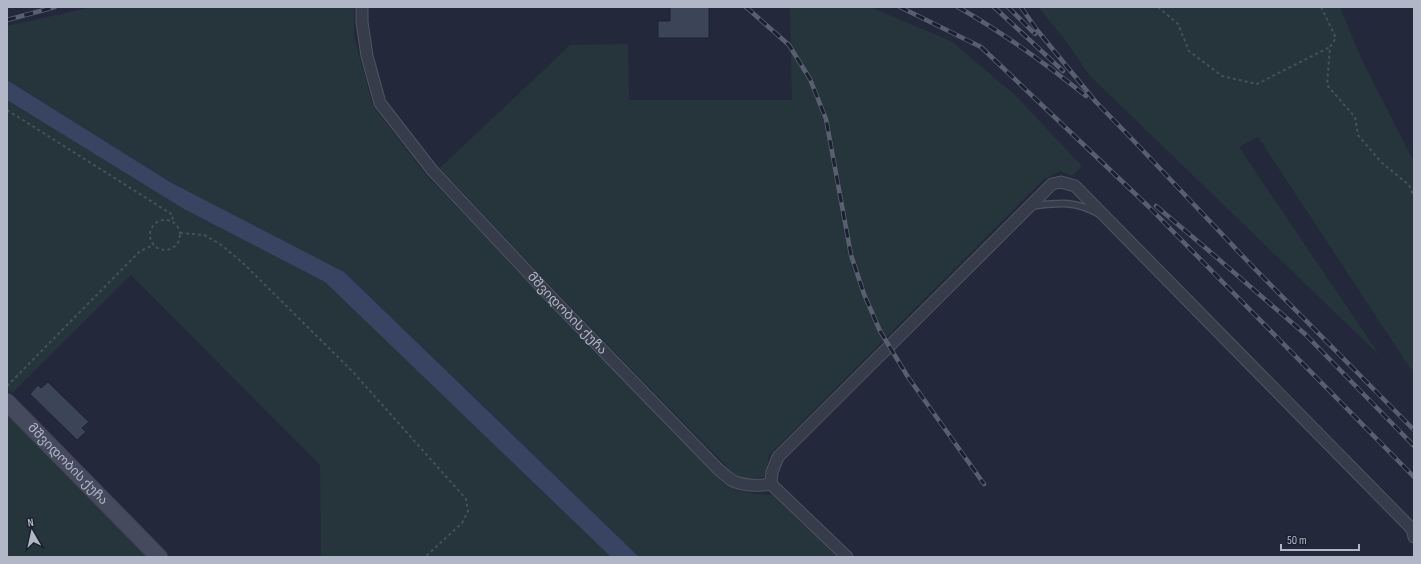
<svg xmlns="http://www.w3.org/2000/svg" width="1421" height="564" viewBox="0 0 1421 564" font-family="'Sofia Sans Condensed','Noto Sans Georgian',sans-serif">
  <rect width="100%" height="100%" fill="#23293a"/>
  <g fill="#25353b">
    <path d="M92,7H354V37L373,106L426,175L722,482C740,492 752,495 773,495L837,557H639L344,272L170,182L7,80V26Z"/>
    <path d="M790,7H870L951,41L1015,95L1082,166L1072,176L1060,171L1043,180L769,455L765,477L745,479L735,475L554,290L440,168L570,45L628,44L629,100H792Z"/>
    <path d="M1038,7H1340L1361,58L1414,162V374L1258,137L1239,147L1380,356L1090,76L1062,36Z"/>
    <path d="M7,100L184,209L325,282L611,557H321L320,465L131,275L12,393L7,388Z"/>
    <path d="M7,414L150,557H7Z"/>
  </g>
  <path fill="#394463" d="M7,80L170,182L344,272L639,557H611L325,282L184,209L7,100Z"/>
  <g fill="#3c4457" stroke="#1e2331">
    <path d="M670,7H709V38H658V21H670Z"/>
    <path d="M48,382L89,422L82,428L86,432L77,440L30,394L38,385L41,388Z"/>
  </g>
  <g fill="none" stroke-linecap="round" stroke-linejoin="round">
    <defs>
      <path id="service" d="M1032,206C1058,203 1074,200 1099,214"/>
      <g id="minor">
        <path id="s1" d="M362,7V22L367,56L380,103L432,170L551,297L718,469C723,473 728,478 733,481C745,486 759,486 771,484L847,557"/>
        <path d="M771,484L772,472L778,457L1052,184L1061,182L1075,186L1412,529L1414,537"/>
      </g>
      <g id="secondary">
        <path id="s2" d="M7,402L159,557"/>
      </g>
    </defs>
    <use href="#service" stroke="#4e5462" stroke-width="8"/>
    <use href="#minor" stroke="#4e5462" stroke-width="13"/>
    <use href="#secondary" stroke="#404553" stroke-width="18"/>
    <g stroke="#425258" stroke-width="2" stroke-dasharray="3 3" stroke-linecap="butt">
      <path d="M1158,7L1178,24L1189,51L1222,76L1257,84L1330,47"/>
      <path d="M1321,7L1336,38L1330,47L1327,85L1355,117L1358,135L1381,162L1409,185L1414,197"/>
      <path d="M7,110L173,215L172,222"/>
      <circle cx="165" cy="235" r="15"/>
      <path d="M180,233L204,235L220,244L243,263L353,372L466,499L468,511L462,523L425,557"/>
      <path d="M7,386L140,251L154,245"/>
    </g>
    <use href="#service" stroke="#363c4a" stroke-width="5.5"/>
    <use href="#minor" stroke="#363c4a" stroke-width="11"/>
    <use href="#secondary" stroke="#454a5d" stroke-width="16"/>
    <defs>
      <g id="rail">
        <path d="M746,7L789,45L810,79L826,119L851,255L864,294L880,331L908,377L984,484"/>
        <path d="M900,7L981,47L1148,206L1414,477"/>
        <path d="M958,7C1003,33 1045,63 1086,96"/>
        <path d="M994,7L1063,71"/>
        <path d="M1008,7L1035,34"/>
        <path d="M1021,7L1037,30L1096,102L1132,139L1254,268L1414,430"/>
        <path d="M7,20L55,7"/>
        <path d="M1156,206L1208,250L1305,334L1414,446"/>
      </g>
    </defs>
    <use href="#rail" stroke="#585f71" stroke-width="4.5"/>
    <use href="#rail" stroke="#1c212f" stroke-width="3" stroke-dasharray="9" stroke-linecap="butt"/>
  </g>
  <g text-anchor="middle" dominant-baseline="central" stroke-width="4" stroke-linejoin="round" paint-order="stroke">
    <g font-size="13" fill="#b1b7c6" stroke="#1c212f">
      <text stroke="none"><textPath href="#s1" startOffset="380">მშვიდობის ქუჩა</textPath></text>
      <text stroke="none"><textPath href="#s2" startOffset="87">მშვიდობის ქუჩა</textPath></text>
    </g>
  </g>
  <rect width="1421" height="564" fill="none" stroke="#b1b7c6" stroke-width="16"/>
  <g transform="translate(32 532) rotate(351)" stroke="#1c212f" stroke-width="3" paint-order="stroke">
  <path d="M0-3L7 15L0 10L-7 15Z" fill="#b1b7c6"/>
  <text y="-6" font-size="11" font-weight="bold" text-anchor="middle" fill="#b1b7c6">N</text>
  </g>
  <path d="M1281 544v6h78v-6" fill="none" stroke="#b1b7c6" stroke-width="2"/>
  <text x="1287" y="544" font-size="12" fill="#b1b7c6" stroke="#1c212f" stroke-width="3" paint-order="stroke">50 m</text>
</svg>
